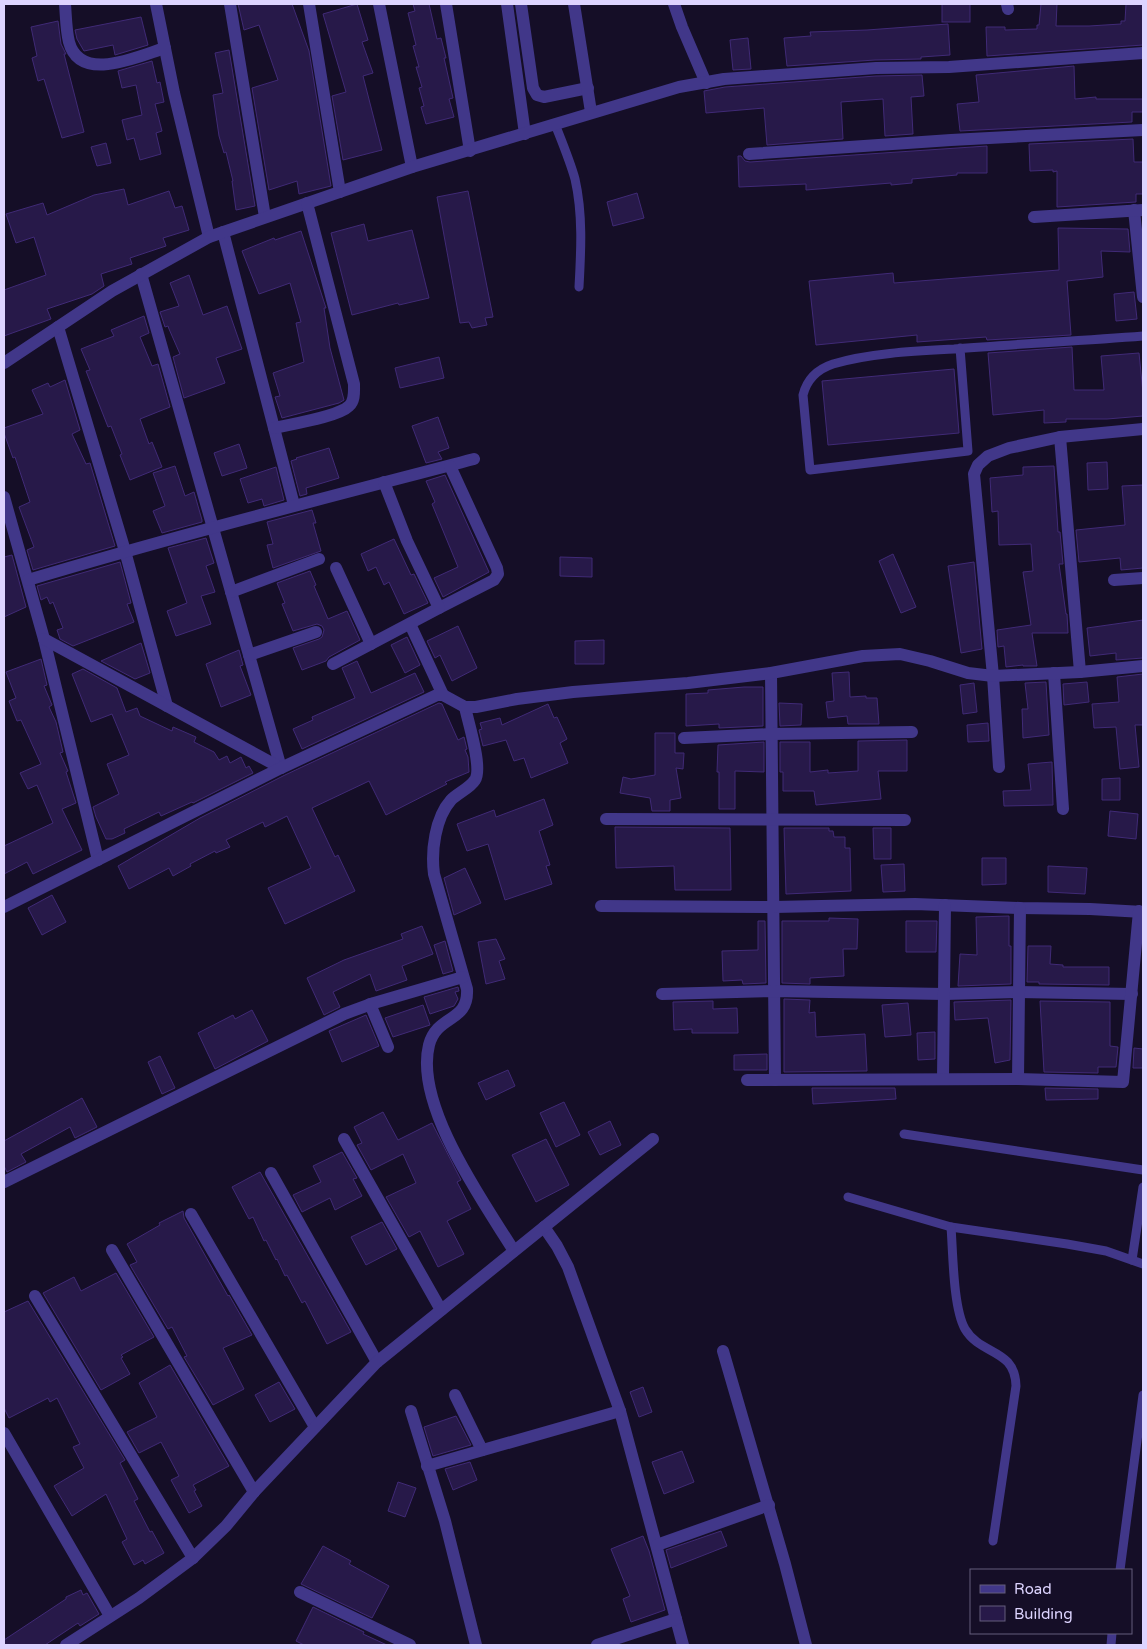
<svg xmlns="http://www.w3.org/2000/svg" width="1147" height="1649" viewBox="0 0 1147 1649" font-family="'Varela Round',sans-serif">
  <rect width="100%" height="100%" fill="#150e27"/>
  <g fill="#271949" stroke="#402a76">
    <path d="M238,4H292L309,51L331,186L299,194L297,181L269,190L252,88L278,80L259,25L244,30Z"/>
    <path d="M357,4L368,40L362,42L373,73L363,76L382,150L343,160L332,96L346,92L323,14Z"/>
    <path d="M413,4H429L437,39L441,38L446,58H444L453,98L449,99L454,117L426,124L421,107L424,106L419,88L422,87L416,67H419L413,46L416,45L408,13L415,11Z"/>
    <rect x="942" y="4" width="28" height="18"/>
    <path d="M1041,4H1057L1056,26H1089L1121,24V21H1125L1126,4H1143V45L987,56L986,27H1005V30L1037,29V25H1039Z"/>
    <path d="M141,17L148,45L115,55L113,45L84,51L77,39L75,30Z"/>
    <path d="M58,21L61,44L66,54H64L84,132L62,138L44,79L38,81L32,58L37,56L31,27Z"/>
    <path d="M948,24L950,55L921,57V59L875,60L787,66L784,38L811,36L810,32L867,30Z"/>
    <path d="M748,38L751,69L733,70L730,40Z"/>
    <path d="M229,50L255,206L236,210L232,181H233L226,152L224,153L219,136L213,95L223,93L215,53Z"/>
    <path d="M152,61L157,83L160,82L164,102L155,104L162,131L156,133L161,154L140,160L134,138L127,140L122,120L142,115L136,85L122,88L118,71Z"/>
    <path d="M1074,66L1075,99L1096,97V99H1143V112H1132V122L960,131L957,104L979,102L976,75Z"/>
    <path d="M922,75L924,96L911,97L913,134L885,136L883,99L841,102L843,139L767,145L764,108L706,113L704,91L725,87L876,76Z"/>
    <path d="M1133,139L1134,162H1143V194H1136V202L1057,207V171L1053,172V170L1030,171L1029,144Z"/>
    <path d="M106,143L111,163L97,166L91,147Z"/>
    <path d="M987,146V173H957V175L912,179V183L891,185V183L806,190V184L739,187L738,156H741L745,161L750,162Z"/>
    <path d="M124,189L128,205L169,191L175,208L182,206L189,230L163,238L166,246L130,258L132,264L101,274L104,286L92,294L47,309L51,319L4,336V290L46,275L34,237L16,243L6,214L43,203L47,215L94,195Z"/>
    <path d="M468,191L493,317L485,318L487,325L472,328L469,322L460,323L437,197Z"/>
    <path d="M637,193L644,218L613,226L607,202Z"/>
    <path d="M364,224L368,241L412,230L429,298L399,305L398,303L352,315L331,233Z"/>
    <path d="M1058,228L1128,229L1130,252L1101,251L1103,277L1067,281L1071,335L987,340L986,337L917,342V335L816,345L809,281L893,273L894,283L1059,270Z"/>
    <path d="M301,231L326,308H324L330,348L344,400L339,403L282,418L275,397L280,396L273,373L304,362L296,323L301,322L290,283L259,294L242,251L274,238L275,240Z"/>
    <path d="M189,275L203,315L227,306L242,349L216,358L225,383L184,398L173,357L180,354L169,329L168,326L165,327L160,312L179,306L170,283Z"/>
    <path d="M1134,292L1137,319L1116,321L1114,294Z"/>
    <path d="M144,316L149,333L140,337L152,366L158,364L170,407L140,419L149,444L152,442L162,467L130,480L120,455L122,454L111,426L108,427L86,371L90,370L81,349L114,336L111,330Z"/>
    <path d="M1072,347L1074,390H1104L1101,356L1139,353L1143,393V416L1107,419H1066V422L1044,423V410L993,415L988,353Z"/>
    <path d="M439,357L444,378L400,388L395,368Z"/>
    <path d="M954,369L959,433L828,445L822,381Z"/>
    <path d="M65,380L80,430L72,434L86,464L90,463L115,546L33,570L27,550L34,547L19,507L30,502L15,457L13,458L4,433V428L43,414L32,390L48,383L50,387Z"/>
    <path d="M438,417L449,448L438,452L442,459L426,463L412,426Z"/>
    <path d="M239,444L247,468L222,476L214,453Z"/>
    <path d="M329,448L339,478L306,488L307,494L300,496L291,461L297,459L296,458Z"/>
    <path d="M1107,462L1108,489L1088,490L1087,463Z"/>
    <path d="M175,466L185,496L194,492L202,520V522L162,533L153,511L165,506L153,473Z"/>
    <path d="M1054,466L1058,532H1060L1063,564H1059L1066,614H1067L1068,633H1032L1037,666H1023V665L1006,667L1004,646L998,647L997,630L1031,625L1023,572L1033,571L1031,544L999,545L998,511L992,512L990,478L1023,475V467Z"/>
    <path d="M276,467L284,500L264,506L262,499L248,503L240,479Z"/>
    <path d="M445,475L489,572L443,597L434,578L458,567L432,504L435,502L426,481Z"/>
    <path d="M1143,485V568L1121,570L1120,558L1079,562L1076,530L1125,525L1122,486Z"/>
    <path d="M312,510L316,523H313L321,551L273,568L267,545L273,544L267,522Z"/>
    <path d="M206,538L214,563L206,566L215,592L201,596L211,624L176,636L167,611L187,603L168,548Z"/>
    <path d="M394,539L411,575L414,574L428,603L404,614L389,582L384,585L376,567L368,571L361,554Z"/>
    <path d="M893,554L916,607L901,613L879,561Z"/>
    <path d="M12,555L26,607L4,617V557Z"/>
    <path d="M560,557L592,558V577L560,576Z"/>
    <path d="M120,562L131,603L127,604L134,622L73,646L60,639L57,630L63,628L53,602L50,604L47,597L41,600L37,586Z"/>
    <path d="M974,562L982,649L961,653L948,566Z"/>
    <path d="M310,571L316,585L314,586L328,619L347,611L360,640L329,657L326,661L302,670L293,648L319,639L322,637L324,630L322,626L317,624L293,631L282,604L285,603L277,583Z"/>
    <path d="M1143,620V658L1116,660V653L1090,656L1087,628Z"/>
    <path d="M458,626L477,668L452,681L440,655L435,658L427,641Z"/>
    <path d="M407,637L420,665L405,673L391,645Z"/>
    <path d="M604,640V664H575V641Z"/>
    <path d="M141,643L150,673L135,679L101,661Z"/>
    <path d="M239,650L243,665L240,666L251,695L221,707L206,664Z"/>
    <path d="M41,659L47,685L44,686L52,705L49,707L56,722L63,752L60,753L67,769L68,771L66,772L76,803L62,809L82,850L33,874L27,862L4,874V846L53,823L37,785L28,789L20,773L41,764L21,720L17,721L9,701L16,698L6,672Z"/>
    <path d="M357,661L371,693L415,673L424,692L302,749L293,729L313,720L312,717L355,698L342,668Z"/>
    <path d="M83,669L117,688L126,712L137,708L140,716L172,731L173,727L196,737L194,742L214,752L219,760L227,756L230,763L241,757L246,768L249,766L253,773L193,803L192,802L161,816L159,812L124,829L125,833L112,839H106L96,817L93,807L119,794L107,764L129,755L112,714L91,722L72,674Z"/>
    <path d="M849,672L850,697L866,696V698H877L879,724H848L847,716L828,718L826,702L834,701L832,673Z"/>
    <path d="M1143,674V725H1135L1139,767L1120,769L1116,727L1094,728L1092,704L1119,702L1117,677Z"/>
    <path d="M1046,682L1049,735L1023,738L1022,709H1028L1025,683Z"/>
    <path d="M1087,682L1089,702L1064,705L1063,684Z"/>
    <path d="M974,683L977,712L963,714L960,685Z"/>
    <path d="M744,687H763V726L719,728V724L686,726V694L708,693V690Z"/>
    <path d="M439,703L442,704L458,740L464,737L467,749L465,750L468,757L469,772L445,782L447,784L386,815L369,781L312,808L335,857L338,855L355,891L285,924L268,888L311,868L287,816L265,827L263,822L226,840L230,847L216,853L215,851L190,864L191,866L173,876L169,868L129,889L118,866L200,818L285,775Z"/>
    <path d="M779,703L802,704L801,725L780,726Z"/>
    <path d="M548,704L554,718L557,717L567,739L560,743L568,763L531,778L524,758L514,761L506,740L483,746L479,730L482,729L480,723L500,718L502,725Z"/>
    <path d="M988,723L989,741L968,742L967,725Z"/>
    <path d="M655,733H675V753H684L683,769L676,768L681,798L670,800V811H652L650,798L620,793L623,777L631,779L655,775Z"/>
    <path d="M907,740V771H878L881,799L816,805L814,791H783V772H780V742H810V772L828,770V773L858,771V741Z"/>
    <path d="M764,742V772L735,771V809H719V772H717L718,745Z"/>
    <path d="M1052,762L1053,805L1004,806L1003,791L1031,790L1028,764Z"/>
    <path d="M1120,778V800H1102V779Z"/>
    <path d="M544,799L553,825L539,831L550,865L546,866L552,884L505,900L488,844L467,851L457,824L494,810L496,817Z"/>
    <path d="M1110,811L1138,814L1136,839L1108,836Z"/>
    <path d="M615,827L730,828L731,890H675L674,866L616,868Z"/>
    <path d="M784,828H829V831H833L834,837H845V848H850L851,891L786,894Z"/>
    <path d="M873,828H891V859H874Z"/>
    <path d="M982,858H1006V884L982,885Z"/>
    <path d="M904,864L905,891L883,892L881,865Z"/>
    <path d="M1048,866L1087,868L1085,894L1048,892Z"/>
    <path d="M465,868L481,903L454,915L444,878Z"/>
    <path d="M52,895L66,922L42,935L28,908Z"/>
    <path d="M1009,916V946H1011V984L958,986L960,954L977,955L976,917Z"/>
    <path d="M829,918L858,919L857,949H843L844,976L810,978V984L782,983V921H829Z"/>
    <path d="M758,921H765L766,983L743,984L742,980L723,981L722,951L758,950Z"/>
    <path d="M906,921H937L936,952H906Z"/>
    <path d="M422,926L433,954L402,966L407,980L376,991L370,974L333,992L340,1007L324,1015L307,978L344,960L403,939L401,934Z"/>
    <path d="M496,939L505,959L499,961L505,979L486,984L478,942Z"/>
    <path d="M445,941L453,971L443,974L434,945Z"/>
    <path d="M1028,946H1051L1050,964L1063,965V967H1109V985L1039,984V982H1027Z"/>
    <path d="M458,987L459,991L455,992L458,999L454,1006L430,1014L424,997Z"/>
    <path d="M784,999L810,1000L809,1013L815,1012L816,1037L865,1034L867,1071L784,1072Z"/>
    <path d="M1011,1000L1010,1060L995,1063L988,1018L955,1020L954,1002Z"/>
    <path d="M713,1001V1009L737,1008L738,1033H692V1029L674,1030L673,1002Z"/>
    <path d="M1040,1001L1110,1002V1046L1118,1047L1116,1067H1098V1073L1044,1072Z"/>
    <path d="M908,1003L911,1035L885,1037L882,1005Z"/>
    <path d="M423,1005L430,1025L393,1037L385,1018Z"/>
    <path d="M252,1010L268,1041L215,1069L198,1033L233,1015L235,1019Z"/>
    <path d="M366,1015L379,1046L342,1062L329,1031Z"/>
    <path d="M935,1032V1059L918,1060L917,1033Z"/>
    <path d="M1134,1048L1143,1049V1068H1133Z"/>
    <path d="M767,1054V1070H734V1055Z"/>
    <path d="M160,1056L175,1088L162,1094L148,1062Z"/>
    <path d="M508,1070L515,1086L486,1100L478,1083Z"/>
    <path d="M812,1088H895L896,1099L813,1104Z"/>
    <path d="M1045,1088L1098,1089V1099L1046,1100Z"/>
    <path d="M82,1098L97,1127L75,1138L70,1127L21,1154L26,1162L7,1172L4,1166V1141Z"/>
    <path d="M564,1102L580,1135L556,1147L540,1113Z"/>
    <path d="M383,1112L398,1140L432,1123L461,1180L457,1182L471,1209L447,1221L464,1254L438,1267L420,1231L409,1237L386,1197L416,1183L403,1154L371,1170L357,1145L362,1143L354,1127Z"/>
    <path d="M610,1121L621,1145L600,1155L588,1132Z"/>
    <path d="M546,1139L569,1185L536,1202L512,1155Z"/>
    <path d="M342,1152L357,1178L353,1179L362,1196L335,1210L330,1198L302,1212L293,1195L321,1182L313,1166Z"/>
    <path d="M260,1172L351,1332L327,1344L305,1301L302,1303L287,1275L285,1276L277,1259L276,1260L266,1240L264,1241L253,1217L249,1219L232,1187Z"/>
    <path d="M183,1211L184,1218L228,1296L229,1295L252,1335L223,1348L244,1389L213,1405L184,1357L187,1356L172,1327L168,1329L130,1265L137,1262L127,1244L160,1225L159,1223Z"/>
    <path d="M382,1222L397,1249L366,1265L351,1237Z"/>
    <path d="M116,1273L154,1337L121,1355L123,1357L121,1358L130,1374L101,1390L43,1293L74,1277L81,1291Z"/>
    <path d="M28,1301L125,1460L120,1463L138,1499L134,1501L150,1532L152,1531L164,1553L145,1564L143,1560L134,1565L122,1542L127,1539L106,1494L72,1516L54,1486L84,1468L73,1447L80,1444L57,1398L50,1402L48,1398L9,1418L4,1408V1312Z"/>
    <path d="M170,1365L229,1466L193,1485L196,1490L194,1491L202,1506L189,1513L171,1480L179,1476L161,1442L139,1453L127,1432L157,1417L139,1383Z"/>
    <path d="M279,1382L295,1409L270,1422L255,1395Z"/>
    <path d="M643,1387L652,1412L639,1417L630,1392Z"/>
    <path d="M456,1416L471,1445L433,1456L424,1427Z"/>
    <path d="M682,1451L694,1482L664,1494L652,1462Z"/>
    <path d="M470,1462L477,1480L453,1490L445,1469Z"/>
    <path d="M398,1482L416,1488L405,1517L388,1511Z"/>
    <path d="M721,1531L727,1546L671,1568L666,1550Z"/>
    <path d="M643,1536L649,1551L665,1610L631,1622L623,1599L630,1596L611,1549Z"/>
    <path d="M323,1546L351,1561L349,1564L389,1586L372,1618L301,1584Z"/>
    <path d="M81,1590L83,1595L87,1593L99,1614L80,1626L78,1623L45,1645H4V1640L66,1599V1597Z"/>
    <path d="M313,1607L364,1632L363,1634L387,1645H304L296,1641Z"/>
  </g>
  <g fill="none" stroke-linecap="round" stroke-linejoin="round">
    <g stroke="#413789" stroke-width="9">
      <path d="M555,124C562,142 570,161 575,179C583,214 581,251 579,287"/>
      <path d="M960,348L968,451L810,470L803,395C807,379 818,369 833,364C869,353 916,351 954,349C1017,344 1080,341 1143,336"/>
      <path d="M904,1134L1143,1170"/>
      <path d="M848,1197L951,1227L1067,1244L1106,1251L1143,1264"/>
      <path d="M951,1227C953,1252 953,1308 965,1329C981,1356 1015,1348 1016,1386L993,1541"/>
      <path d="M1132,1260L1143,1187"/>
      <path d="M1120,1570L1143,1395"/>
      <path d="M1111,1645L1112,1633"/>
    </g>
    <g stroke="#413789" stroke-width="12">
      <path d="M65,4C66,16 66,30 69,42C80,84 139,56 165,48"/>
      <path d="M156,4L174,93L209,237"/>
      <path d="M230,4L265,217"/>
      <path d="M309,4L340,192"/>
      <path d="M379,4L412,167"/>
      <path d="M446,4L470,151"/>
      <path d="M507,4L525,134"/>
      <path d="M521,4L533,88L537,95L544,97L588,88"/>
      <path d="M574,4L591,112"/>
      <path d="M674,4L682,27L706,83"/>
      <path d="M1007,4L1008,9"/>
      <path d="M749,154L951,140L1143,130"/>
      <path d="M1134,210L1143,297"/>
      <path d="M1034,217L1143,210"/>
      <path d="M223,232L294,505"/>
      <path d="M141,274L281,768"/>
      <path d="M58,327L125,551L167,706"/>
      <path d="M4,363L112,291L209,237L412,167L679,87L724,79L876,68L949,67L1143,53"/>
      <path d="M274,428C291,424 338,417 349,406C355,401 354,391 354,384L307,203"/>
      <path d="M1060,437L1080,672"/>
      <path d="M4,497L44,639L98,860"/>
      <path d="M336,568L371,644"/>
      <path d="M28,580C175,536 325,498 474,459"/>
      <path d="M1114,580L1143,578"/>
      <path d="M231,592L319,559"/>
      <path d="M439,608L494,580L498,574L497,568L450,466"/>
      <path d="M410,624L443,695"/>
      <path d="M44,639C123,682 202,725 281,768"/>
      <path d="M249,655L316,632"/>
      <path d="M333,664L439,608L407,541L384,482"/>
      <path d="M771,673L775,1080"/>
      <path d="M1054,673L1063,809"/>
      <path d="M465,707C468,722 483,768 475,780C470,788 458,793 451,800C435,818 431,851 434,874L467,989C469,1023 437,1014 429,1045C414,1105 483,1201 514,1251"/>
      <path d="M684,738L771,734L912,732"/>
      <path d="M999,767L993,676L974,474L978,465L988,456L1009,448L1060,437L1143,429"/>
      <path d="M606,819L905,820"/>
      <path d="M601,906L774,907L915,904L1020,908L1090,909L1143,912"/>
      <path d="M4,907L281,768L437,695H443L465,707H476L517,699L573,692L688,683L771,673L863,656L900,654L930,661L968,673L993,676L1080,672L1143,666"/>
      <path d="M662,994L773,991L945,994L1018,992L1132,994"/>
      <path d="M370,1004L388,1047"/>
      <path d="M943,1079L945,905"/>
      <path d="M1018,1079L1020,908"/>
      <path d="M747,1080L1018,1079L1123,1082L1139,911"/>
      <path d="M344,1139L441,1310"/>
      <path d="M271,1173L377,1362"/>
      <path d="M4,1182L344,1014L374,1003L463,977"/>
      <path d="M191,1214L315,1427"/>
      <path d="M544,1227L557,1246L568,1267L620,1411L683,1645"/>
      <path d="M112,1250L254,1492"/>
      <path d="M35,1296L193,1558"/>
      <path d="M723,1351L785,1564L806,1645"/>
      <path d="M455,1395L482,1450"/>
      <path d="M411,1411L445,1521L476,1645"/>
      <path d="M4,1433L110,1616"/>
      <path d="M427,1466L620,1411"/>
      <path d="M657,1545L769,1505"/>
      <path d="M300,1592L410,1645"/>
      <path d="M66,1645L139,1598L193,1558L226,1526L254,1492L377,1362L653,1139"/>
      <path d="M597,1645L676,1619"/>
    </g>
  </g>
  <rect width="1147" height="1649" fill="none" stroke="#ddd4ff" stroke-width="10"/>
  <rect x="970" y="1569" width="162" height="65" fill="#150e27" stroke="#655d7d"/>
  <rect x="980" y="1585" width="25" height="8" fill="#413789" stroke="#655d7d"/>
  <text x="1014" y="1594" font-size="15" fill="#ddd4ff">Road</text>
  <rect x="980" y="1606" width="25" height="15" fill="#271949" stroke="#655d7d"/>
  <text x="1014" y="1619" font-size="15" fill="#ddd4ff">Building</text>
</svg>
